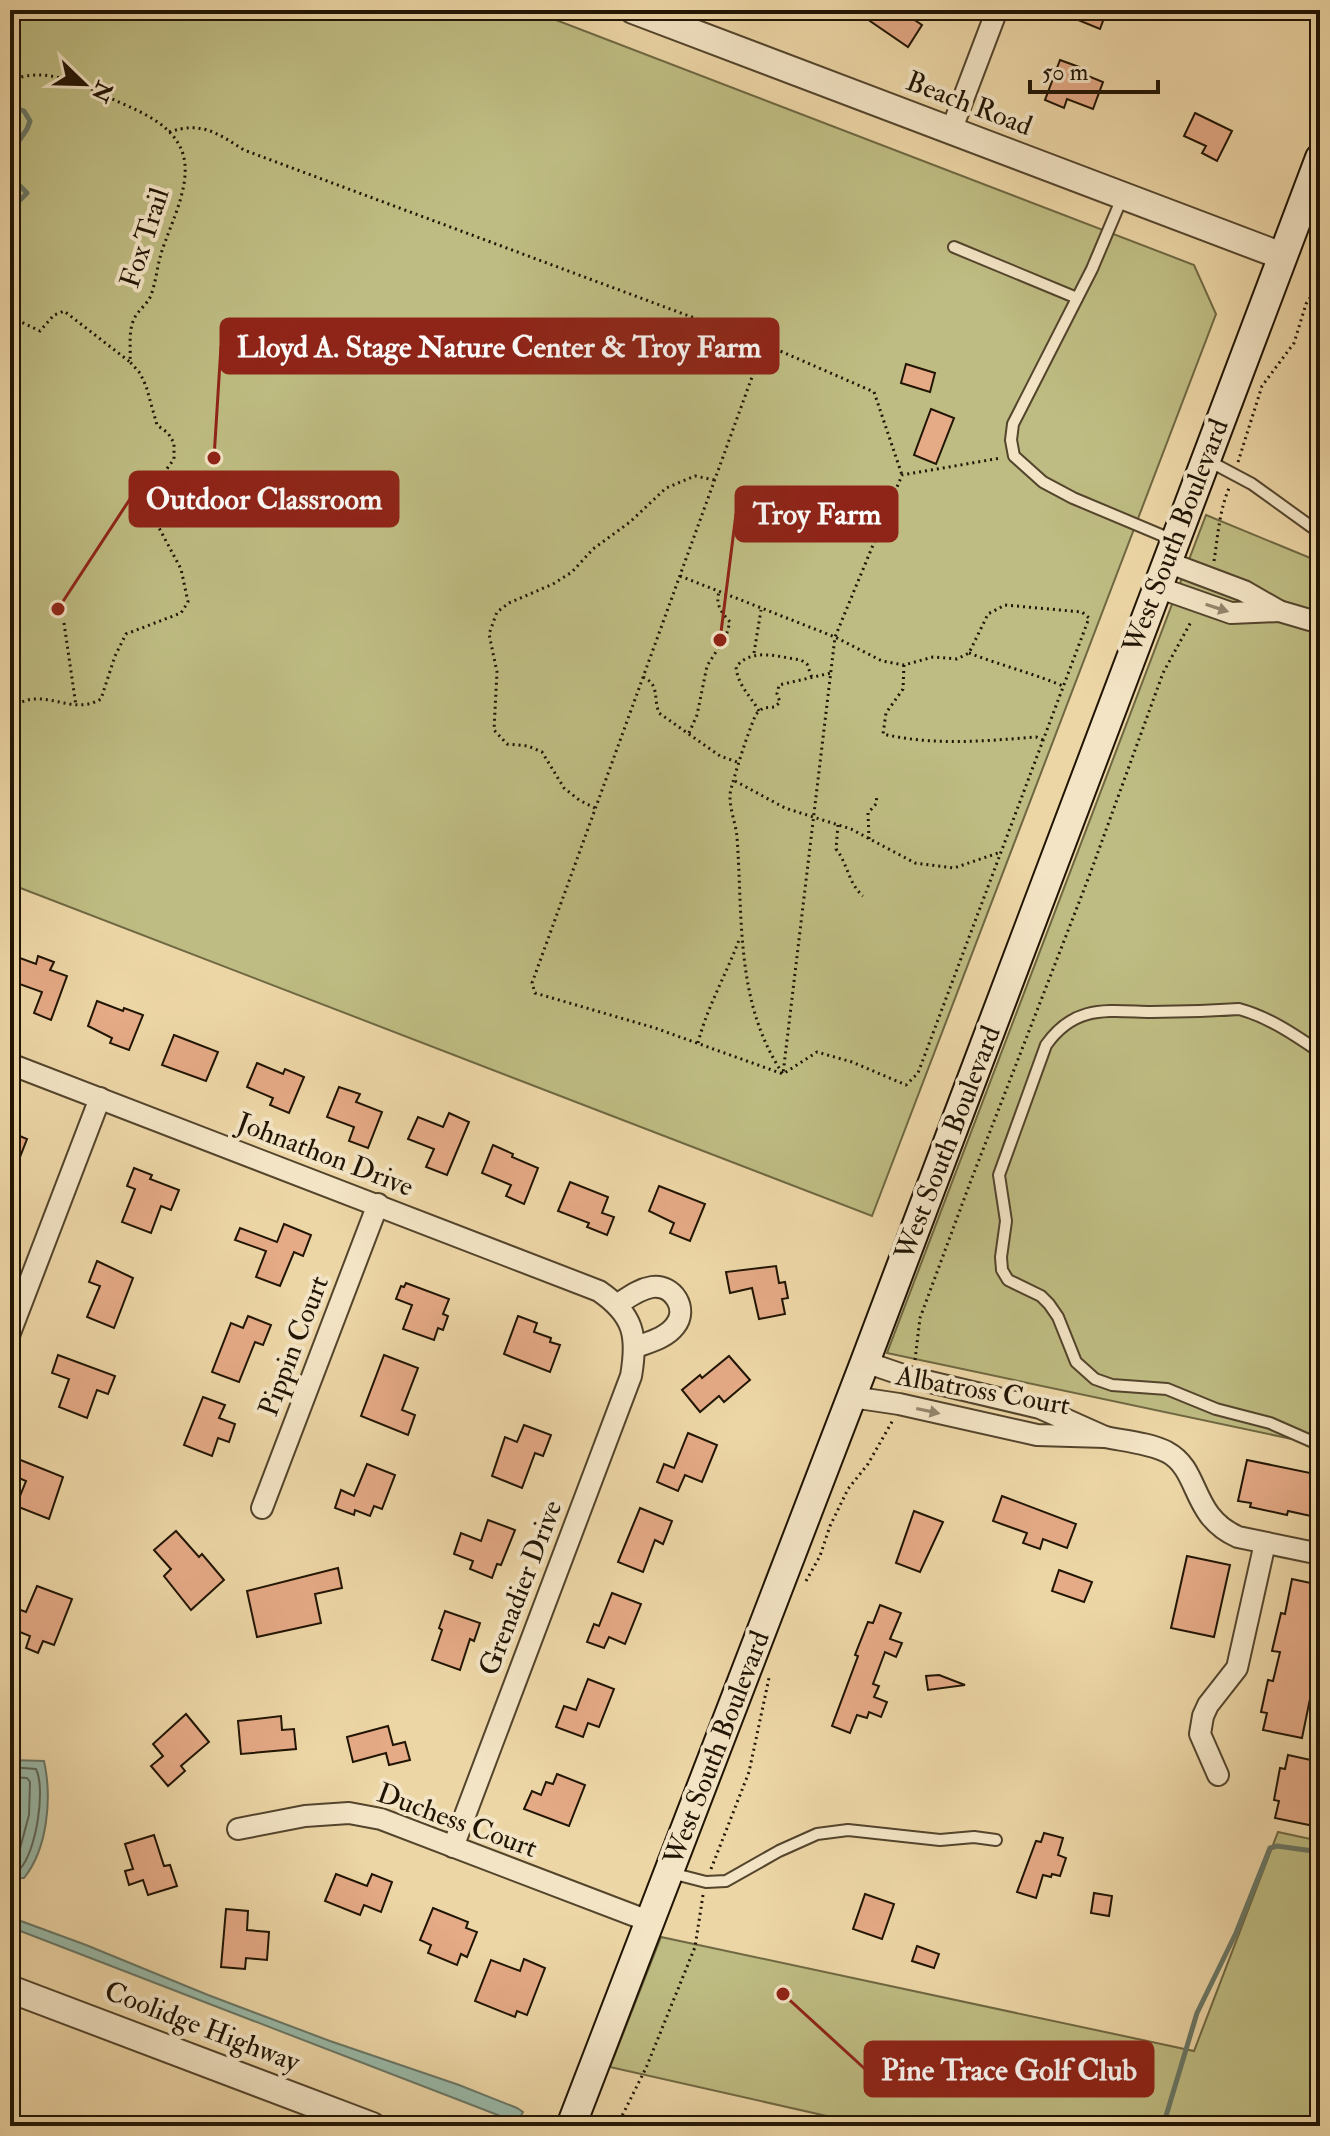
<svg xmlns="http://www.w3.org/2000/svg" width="1330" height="2136" viewBox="0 0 1330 2136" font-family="'IM FELL Double Pica',serif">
  <rect width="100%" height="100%" fill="#edd6a6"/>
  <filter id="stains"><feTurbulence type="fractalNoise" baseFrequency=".0025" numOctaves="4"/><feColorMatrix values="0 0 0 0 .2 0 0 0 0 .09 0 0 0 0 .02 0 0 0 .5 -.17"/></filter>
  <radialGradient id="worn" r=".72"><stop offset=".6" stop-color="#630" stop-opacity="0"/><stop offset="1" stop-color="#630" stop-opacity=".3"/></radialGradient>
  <g fill="#bebc82" stroke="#6f6842" stroke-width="2">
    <path d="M10,10H530L1194,265L1216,314L872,1216L10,884Z"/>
    <path d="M1206,515L1320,562V1445L887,1353Z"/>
    <path d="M1278,1832L1320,1841V2126H871L610,2067L661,1937L1194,2051Z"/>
  </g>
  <g fill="#99b9a8" stroke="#697766" stroke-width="2">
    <path d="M10,1760L44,1761C52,1797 48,1848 24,1878H10Z"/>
    <path d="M10,1917L86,1945L208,1995L330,2041L459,2085L517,2108L523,2112L518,2121L503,2117L10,1927Z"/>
  </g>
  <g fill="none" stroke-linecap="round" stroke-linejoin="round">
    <g stroke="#5c6656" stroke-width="2">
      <path d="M10,1767L36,1769C46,1789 36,1852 20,1869L10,1870"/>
      <path d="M10,1777L27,1778L30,1782L29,1815L18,1856L10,1860"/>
    </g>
    <g stroke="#697766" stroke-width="5">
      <path d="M10,106L24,111L30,121L27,129L10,154"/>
      <path d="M10,176L27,193L18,202L10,201"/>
      <path d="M1163,2126L1197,2013L1236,1933L1270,1848L1277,1846L1320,1852"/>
    </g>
  </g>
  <g fill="#e5aa86" stroke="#201403" stroke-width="2">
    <path d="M854,10H900L922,25L908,47Z"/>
    <path d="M1082,10H1107L1100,29L1078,20Z"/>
    <path d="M1060,60L1079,67L1078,72L1103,82L1093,109L1067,99L1064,108L1045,100Z"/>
    <path d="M1195,113L1232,131L1217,161L1202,153L1206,146L1184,136Z"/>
    <path d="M906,364L935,373L930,392L901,383Z"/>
    <path d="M931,409L954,418L936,464L914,455Z"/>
    <path d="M38,956L54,962L50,970L67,976L51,1020L34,1013L42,992L11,981L20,958L36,964Z"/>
    <path d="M97,1001L123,1011L124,1008L143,1015L129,1050L110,1043L112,1038L88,1026Z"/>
    <path d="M174,1035L218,1052L206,1081L162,1065Z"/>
    <path d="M257,1063L283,1074L285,1069L304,1077L289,1113L270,1105L273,1098L247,1087Z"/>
    <path d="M339,1087L360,1094L356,1102L382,1112L368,1148L349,1141L354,1127L327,1117Z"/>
    <path d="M449,1113L469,1122L447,1175L426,1167L434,1149L408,1139L418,1117L443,1127Z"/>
    <path d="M10,1132L27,1139L11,1180H10Z"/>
    <path d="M493,1145L513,1154L512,1157L538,1168L524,1204L506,1196L511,1185L482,1173Z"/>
    <path d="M134,1168L152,1175L150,1179L179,1190L171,1210L161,1206L151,1233L122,1222L135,1189L127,1186Z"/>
    <path d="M570,1182L608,1197L602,1213L614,1217L607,1235L587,1227L589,1223L558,1211Z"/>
    <path d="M659,1186L705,1204L690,1241L670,1233L674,1223L649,1211Z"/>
    <path d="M284,1224L311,1235L303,1256L294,1252L280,1286L256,1277L266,1251L235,1240L240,1228L277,1242Z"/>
    <path d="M97,1261L133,1278L114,1328L87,1317L100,1286L89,1282Z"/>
    <path d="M776,1266L779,1283L785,1282L788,1298L782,1299L785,1314L759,1319L752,1288L730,1293L726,1272Z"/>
    <path d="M406,1283L449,1299L443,1314L448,1316L443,1330L438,1328L434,1340L403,1329L412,1305L396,1299L401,1286L404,1287Z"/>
    <path d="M248,1316L271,1325L263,1345L255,1342L239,1382L212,1372L231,1323L243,1328Z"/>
    <path d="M518,1316L537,1323L534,1332L551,1338L550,1342L560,1345L550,1372L504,1354Z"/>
    <path d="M58,1355L115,1376L108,1394L97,1390L87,1418L59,1407L69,1379L52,1373Z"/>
    <path d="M384,1355L418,1368L402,1410L415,1415L408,1435L361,1416Z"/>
    <path d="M729,1356L750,1380L724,1402L719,1396L700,1412L682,1390L700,1375L702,1378Z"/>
    <path d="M203,1397L225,1405L219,1418L235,1424L229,1442L218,1438L212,1456L184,1445Z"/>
    <path d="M524,1425L551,1435L543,1456L535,1453L522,1488L492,1476L505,1437L517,1442Z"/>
    <path d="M688,1433L717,1445L702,1482L685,1475L678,1491L657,1482L664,1464L674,1468Z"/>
    <path d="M18,1459L63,1477L49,1519L16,1506L26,1481L12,1475Z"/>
    <path d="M1247,1460L1320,1475V1518L1288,1511L1287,1515L1250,1507L1251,1503L1238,1501Z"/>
    <path d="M367,1464L395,1475L382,1509L374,1506L370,1516L355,1510L354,1515L335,1508L341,1490L354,1496Z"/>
    <path d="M1002,1496L1076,1524L1067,1548L1043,1539L1040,1549L1023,1543L1027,1533L993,1521Z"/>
    <path d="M640,1508L672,1521L663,1544L655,1540L643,1572L618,1562Z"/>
    <path d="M914,1511L943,1522L920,1572L896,1563Z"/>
    <path d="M488,1520L515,1530L501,1565L497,1564L492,1578L470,1569L473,1561L454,1554L461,1533L481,1541Z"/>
    <path d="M176,1531L199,1557L202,1554L224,1580L191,1610L164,1576L171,1569L154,1550Z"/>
    <path d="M1187,1556L1230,1565L1214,1637L1171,1628Z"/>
    <path d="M338,1568L342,1588L315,1594L321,1623L257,1637L247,1591Z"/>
    <path d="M1059,1570L1092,1582L1084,1602L1052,1591Z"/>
    <path d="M1292,1579L1320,1585V1650L1302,1738L1263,1730L1267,1713L1261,1712L1268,1680L1273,1681L1280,1652L1272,1651L1281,1613L1285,1614Z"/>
    <path d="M37,1586L72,1599L54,1645L43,1641L38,1653L26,1648L30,1636L10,1628V1606L26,1612Z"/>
    <path d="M612,1593L641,1604L625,1644L609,1637L604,1648L587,1642L594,1624L599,1626Z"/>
    <path d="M880,1605L901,1613L890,1639L902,1643L896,1657L885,1652L873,1684L879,1686L874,1697L887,1702L881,1717L869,1712L867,1718L857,1715L850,1733L832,1726L858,1656L855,1655L868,1622L873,1623Z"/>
    <path d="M445,1611L480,1623L474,1641L470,1639L460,1670L432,1660L442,1630L439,1628Z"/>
    <path d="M939,1675L965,1685L928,1690L926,1676Z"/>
    <path d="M588,1679L614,1689L599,1727L588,1723L583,1737L556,1727L564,1706L576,1710Z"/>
    <path d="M186,1714L209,1742L181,1766L185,1771L168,1786L151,1766L163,1756L153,1744Z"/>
    <path d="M281,1716L282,1730L294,1729L296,1749L241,1754L238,1721Z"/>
    <path d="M388,1726L393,1745L405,1742L410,1760L389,1765L386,1753L353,1762L347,1737Z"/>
    <path d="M1288,1755L1320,1762V1799L1314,1826L1275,1818L1279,1801L1274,1800L1280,1768L1285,1769Z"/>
    <path d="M557,1774L585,1785L569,1826L524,1809L532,1791L541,1795L546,1782L553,1784Z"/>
    <path d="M1044,1833L1063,1838L1058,1855L1066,1858L1060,1876L1052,1874L1051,1877L1043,1875L1036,1898L1017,1892L1036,1841L1041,1842Z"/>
    <path d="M154,1835L164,1866L170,1865L177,1886L148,1895L143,1880L129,1885L125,1871L133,1869L125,1844Z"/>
    <path d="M336,1874L367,1886L372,1874L392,1882L381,1912L364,1905L360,1915L325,1901Z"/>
    <path d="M1094,1893L1112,1896L1109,1916L1091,1913Z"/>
    <path d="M865,1894L894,1904L882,1939L853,1929Z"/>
    <path d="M433,1908L468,1922L466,1928L477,1932L467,1957L461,1954L457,1965L428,1953L431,1945L420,1940Z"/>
    <path d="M226,1909L248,1911L247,1930L269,1932L267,1960L246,1958L245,1969L221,1967Z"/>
    <path d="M917,1946L939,1954L934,1968L912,1961Z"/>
    <path d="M524,1959L545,1968L527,2015L517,2011L515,2017L475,2001L491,1960L520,1971Z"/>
  </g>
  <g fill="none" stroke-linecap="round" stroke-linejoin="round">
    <defs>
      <g id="service">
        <path d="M1122,198L1092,269L1013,424L1011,440L1014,456L1043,482L1073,498L1173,540"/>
        <path d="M954,247L1077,298"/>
        <path d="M1207,460L1252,484L1320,533"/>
        <path d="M1320,1052C1295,1035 1269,1017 1239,1009C1210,1011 1181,1012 1151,1012C1107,1011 1075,1004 1046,1045L999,1175L1006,1221L1001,1257L1002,1270L1008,1280L1041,1296L1049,1304L1058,1317L1076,1362L1095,1379L1112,1385L1167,1389L1216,1409L1270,1423L1320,1445"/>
        <path d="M671,1873L706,1882L726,1881L779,1851L817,1834L848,1830L940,1840L974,1837L996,1840"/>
      </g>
      <g id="minor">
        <path d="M951,131L997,10"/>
        <path d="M1167,562L1244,591L1279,611L1320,623"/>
        <path d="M1157,587L1231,613L1279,611"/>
        <path d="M10,1064L599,1291C634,1315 638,1336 631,1376L453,1847"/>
        <path d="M618,1304C629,1297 639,1289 652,1287C673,1284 689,1309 675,1326C666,1338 649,1342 636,1347"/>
        <path d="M10,1333L100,1098"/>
        <path d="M852,1397L899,1404L1037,1435L1105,1437L1040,1408L909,1377L865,1362"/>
        <path d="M1105,1437C1125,1441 1149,1443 1167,1452C1201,1470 1190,1516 1238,1537L1320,1554"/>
        <path d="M262,1508L378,1204"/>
        <path d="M1218,1775L1200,1734L1203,1716L1208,1705L1237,1668L1265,1543"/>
        <path d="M238,1829L305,1816L349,1813L381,1819L651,1922"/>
      </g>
      <g id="tertiary">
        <path d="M633,10L1282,256"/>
        <path d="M10,1989L372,2126"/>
      </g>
      <path id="secondary" d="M571,2126L865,1362L1320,158"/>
    </defs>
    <use href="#service" stroke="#53442c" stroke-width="14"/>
    <use href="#minor" stroke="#53442c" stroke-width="24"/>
    <use href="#tertiary" stroke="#53442c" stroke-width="30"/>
    <use href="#secondary" stroke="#201403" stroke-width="32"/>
    <g stroke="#201403" stroke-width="3" stroke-dasharray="2 4" stroke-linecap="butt">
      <path d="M10,81C42,66 78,82 108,97C131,108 164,119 178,143C198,175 171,221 161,254C157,267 156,282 151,295C148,304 138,310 134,319C128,332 131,348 130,362L140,373L146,386L157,425L168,433L174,443V459L161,477L153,507L158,526L181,569L188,602L181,613L126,634L115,656L101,699C69,718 41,682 10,710"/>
      <path d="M169,132C202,121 217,133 244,150L764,344L874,392L902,475"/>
      <path d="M17,320L40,331L54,315L64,311L130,362"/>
      <path d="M764,344L532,983L535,993L655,1028L783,1074L835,637L902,475L1001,458"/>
      <path d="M1238,462L1262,386L1294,343L1306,304L1320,283"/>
      <path d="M1214,561C1218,536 1219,512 1229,488"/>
      <path d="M680,576L835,637L882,661L904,665L933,657L957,659L969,653L988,614L1005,605L1082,612L1089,618L918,1073L906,1085L852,1062L817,1052L783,1074C735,1003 743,918 737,837C736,823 727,803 731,789C738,764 746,738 756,714L763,708L775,707L780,702L777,694L779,685L831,673"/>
      <path d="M64,623L76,706"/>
      <path d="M754,653L761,610"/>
      <path d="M969,653C1000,665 1032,673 1063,686"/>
      <path d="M904,665L903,689L886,713L883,734C934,746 984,741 1036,737L1043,740"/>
      <path d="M643,677C660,685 653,697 659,713L720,756L740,763"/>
      <path d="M759,711C750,695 738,686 736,667C752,647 778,657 801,660L807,664L812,678"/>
      <path d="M689,733L697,715L707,666L726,636L730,622C722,613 715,605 719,592"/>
      <path d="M735,781L785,808L851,829L915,863L954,868L1001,852"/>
      <path d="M595,808L579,800L564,788L542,752L528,746L507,744L494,730L497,672L489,634L497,612L509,603L553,584L572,572L593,549L630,522L666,488L695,476L715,480"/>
      <path d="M838,825L836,849C848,864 848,883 863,896"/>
      <path d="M869,839L868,813L876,804L877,795"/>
      <path d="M698,1043C707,1007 726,975 739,940"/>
      <path d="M915,1360L920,1318L970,1183L1090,874L1163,673L1192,620"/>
      <path d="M806,1581L820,1556L830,1526L848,1489L868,1464L893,1420"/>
      <path d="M711,1869L749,1772L769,1678"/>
      <path d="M617,2126L646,2068L695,1947L703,1895"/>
    </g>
    <use href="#service" stroke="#f3e4c5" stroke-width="10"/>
    <use href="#minor" stroke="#f3e4c5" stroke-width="20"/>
    <use href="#tertiary" stroke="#f3e4c5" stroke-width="26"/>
    <use href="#secondary" stroke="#f3e4c5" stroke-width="28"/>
  </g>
  <defs><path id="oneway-solid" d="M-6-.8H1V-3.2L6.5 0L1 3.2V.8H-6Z" transform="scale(2)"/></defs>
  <g fill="#94866e">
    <use href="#oneway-solid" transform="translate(1217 608) rotate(18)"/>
    <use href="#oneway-solid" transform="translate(928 1411) rotate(12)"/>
  </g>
  <g text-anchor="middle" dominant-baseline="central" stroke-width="8" stroke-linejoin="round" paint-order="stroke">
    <g font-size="28" fill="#201403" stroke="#f3e4c5">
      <text transform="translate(969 104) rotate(21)">Beach Road</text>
      <text transform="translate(145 238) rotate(-72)">Fox Trail</text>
      <text transform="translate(1176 536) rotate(-69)">West South Boulevard</text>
      <text transform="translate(948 1143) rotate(-69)">West South Boulevard</text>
      <text transform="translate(325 1155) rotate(21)">Johnathon Drive</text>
      <text transform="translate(294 1346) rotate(-69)">Pippin Court</text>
      <text transform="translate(983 1391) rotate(10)">Albatross Court</text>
      <text transform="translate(521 1588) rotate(-69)">Grenadier Drive</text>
      <text transform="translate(717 1748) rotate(-69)">West South Boulevard</text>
      <text transform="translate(457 1821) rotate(20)">Duchess Court</text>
      <text transform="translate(202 2027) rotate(21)">Coolidge Highway</text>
    </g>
  </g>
  <path fill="none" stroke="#8f2418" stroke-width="3" d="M214 458L221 346M58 609L130 499M720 640L736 514M783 1994L865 2069"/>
  <g fill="#8f2418" stroke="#f3e4c5" stroke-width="3">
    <circle cx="214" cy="458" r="8"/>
    <circle cx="58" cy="609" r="8"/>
    <circle cx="720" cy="640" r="8"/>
    <circle cx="783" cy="1994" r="8"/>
  </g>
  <g fill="#8f2418" stroke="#8f2418" stroke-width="3">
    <rect x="221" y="319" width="557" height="54" rx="8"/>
    <rect x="130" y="472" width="268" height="54" rx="8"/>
    <rect x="736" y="487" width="161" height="54" rx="8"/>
    <rect x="865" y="2042" width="288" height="54" rx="8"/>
  </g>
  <g font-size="30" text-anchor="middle" font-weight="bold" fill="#fff">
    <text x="499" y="357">Lloyd A. Stage Nature Center &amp; Troy Farm</text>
    <text x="264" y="509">Outdoor Classroom</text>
    <text x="817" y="524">Troy Farm</text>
    <text x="1009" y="2080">Pine Trace Golf Club</text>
  </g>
  <rect width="1330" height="2136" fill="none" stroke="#edd6a6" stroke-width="40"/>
  <rect x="12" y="12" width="1306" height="2112" fill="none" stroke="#201403" stroke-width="4"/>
  <rect x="20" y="20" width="1290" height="2096" fill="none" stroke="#201403" stroke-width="2"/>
  <g transform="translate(84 84) rotate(113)" stroke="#f3e4c5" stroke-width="6" paint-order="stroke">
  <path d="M0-6L14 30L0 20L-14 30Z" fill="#201403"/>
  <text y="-12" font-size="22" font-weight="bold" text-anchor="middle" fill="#201403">N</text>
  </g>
  <path d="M1030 80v12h128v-12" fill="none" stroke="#201403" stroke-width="4"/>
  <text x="1042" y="80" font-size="24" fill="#201403" stroke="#f3e4c5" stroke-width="6" paint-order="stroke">50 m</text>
  <rect width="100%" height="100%" filter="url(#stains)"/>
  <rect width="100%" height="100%" fill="url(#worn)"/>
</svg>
